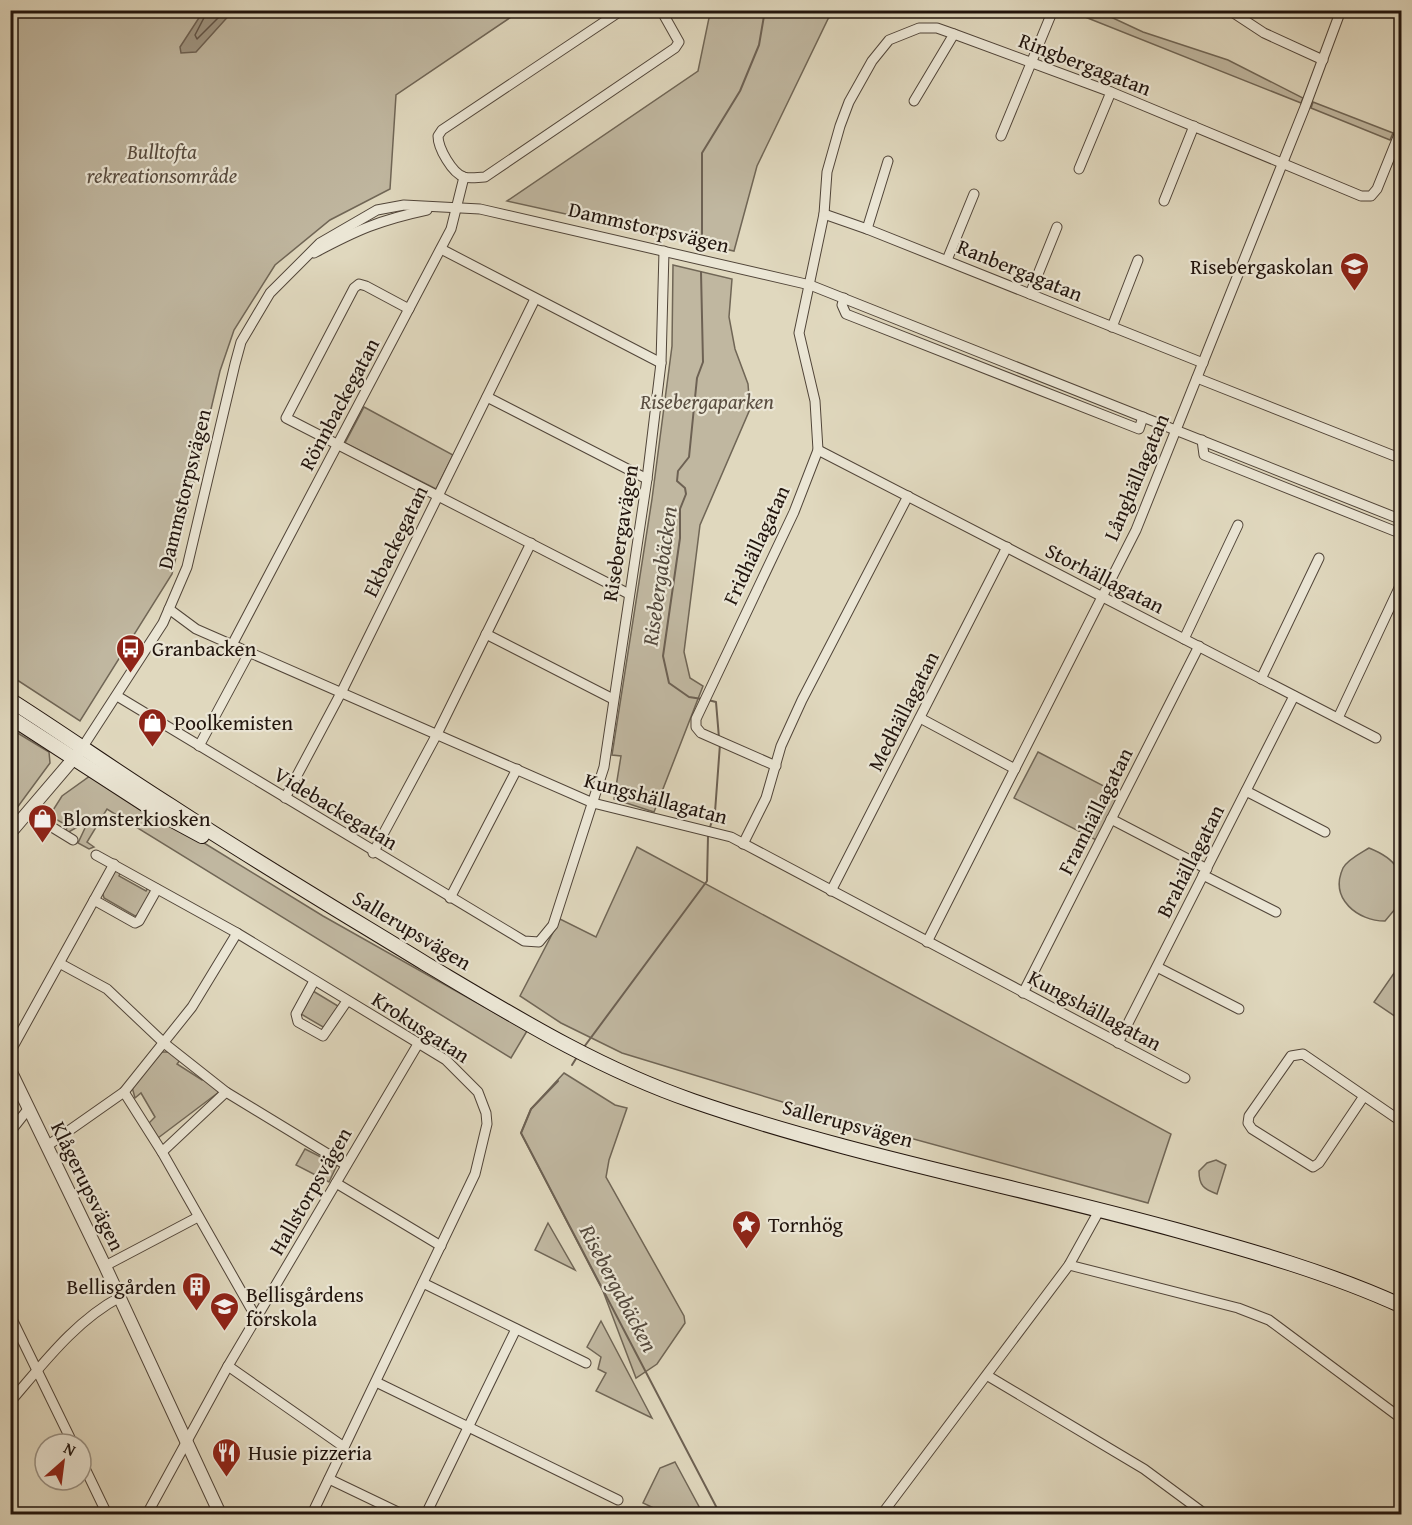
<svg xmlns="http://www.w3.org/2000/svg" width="1412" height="1525" viewBox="0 0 1412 1525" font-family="'Gentium Book Plus',serif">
  <rect width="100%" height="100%" fill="#e0d8be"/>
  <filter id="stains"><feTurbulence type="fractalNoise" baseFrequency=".00333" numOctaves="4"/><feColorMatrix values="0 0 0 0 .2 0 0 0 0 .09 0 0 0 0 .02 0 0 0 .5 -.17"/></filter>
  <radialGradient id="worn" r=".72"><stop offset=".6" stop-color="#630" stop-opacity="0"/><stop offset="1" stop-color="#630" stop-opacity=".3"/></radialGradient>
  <g fill="#c0b7a0" stroke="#706656" stroke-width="1.5">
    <path d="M10,11H520L396,95L390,189L330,220L275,265L234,330L220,371L172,574L80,721L11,676Z"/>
    <path d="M705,11H835L828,19L757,166L734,251L507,201L698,71L709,18Z"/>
    <path d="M1070,11H1098L1143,32L1228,60L1303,98L1301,103Z"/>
    <path d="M1313,102L1393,133L1390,140L1311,108Z"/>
    <path d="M673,265L732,279L729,317L735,349L748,384L750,409L700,525L684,652L690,678L703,686L654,812L614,799L621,756L612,755L652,499L672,346Z"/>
    <path d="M364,407L453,455L436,489L345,443Z"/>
    <path d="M11,729L49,752L50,763L11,816Z"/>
    <path d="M1038,752L1123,796L1100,842L1014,798Z"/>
    <path d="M90,776L137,807L191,835L323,916L527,1031L511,1058L107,809L87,842L94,847L89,849L78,843L85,828L81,825L67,833L65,832L68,826L54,818L51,823L48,818L62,796Z"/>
    <path d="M637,847L1171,1134L1148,1203L822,1114L622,1053L561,1023L520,996L560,919L596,937Z"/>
    <path d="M1369,848C1399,860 1402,871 1401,902L1385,921C1358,921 1329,899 1343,868C1348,859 1361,853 1369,848Z"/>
    <path d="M116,870L121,871L119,876L146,891L149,886L153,889L141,914L135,916L104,898L102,891Z"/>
    <path d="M1401,963L1402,1016L1399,1019L1374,1002Z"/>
    <path d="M313,991L338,1006L328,1025L323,1027L301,1014Z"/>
    <path d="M162,1052H169L181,1059L177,1064L202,1080L204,1077L219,1092L158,1138L149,1123L155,1117L141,1093L135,1098L132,1087Z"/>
    <path d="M564,1073L615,1105L627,1108L609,1160L606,1177L684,1316L685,1323L657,1364L636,1378L603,1291L521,1133L531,1109Z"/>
    <path d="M305,1149L337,1165L329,1182L296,1165Z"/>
    <path d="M1216,1160L1226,1165L1217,1194C1204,1189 1199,1186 1199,1171L1207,1163Z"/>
    <path d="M548,1223L575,1270L535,1250Z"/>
    <path d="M601,1321L652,1418L596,1391L606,1373L598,1369L601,1357L587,1347Z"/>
    <path d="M675,1462L703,1514H666L643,1503L660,1468Z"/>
  </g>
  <path fill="#9f9582" stroke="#6d6153" stroke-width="1.5" d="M204,10L233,11L196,52L181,53L180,47Z"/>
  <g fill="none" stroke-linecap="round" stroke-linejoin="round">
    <path stroke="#605448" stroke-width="1.5" d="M208,10L195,35L197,39L226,10"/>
    <g stroke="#6d6153" stroke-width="2">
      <path d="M702,246V153L740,91L759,45L765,10"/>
      <path d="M701,272L703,362L697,378L689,457L678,471L677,481L685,488L686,494L680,509V538L663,656L669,683L689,697L702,699"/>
      <path d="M708,700L716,702L719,738"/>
      <path d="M709,830L715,812L720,744"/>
      <path d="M584,1047L707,881L708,836"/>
      <path d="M572,1065L577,1057"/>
      <path d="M558,1081L531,1109L521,1133L720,1514"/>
    </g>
    <defs>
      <g id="minor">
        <path d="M622,10L442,130L438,136C438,148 452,173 464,177C471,179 478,177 485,177L675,48L679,42L661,10"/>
        <path d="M1229,10L1264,33L1323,60"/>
        <path d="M914,101L954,34"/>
        <path d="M1001,136L1053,10"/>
        <path d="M1079,169L1111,92"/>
        <path d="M1164,201L1194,126"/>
        <path d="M824,214L867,229L1203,363"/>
        <path d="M867,229L888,161"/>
        <path d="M441,249L661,363"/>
        <path d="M314,253C357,230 380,220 427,210"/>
        <path d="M947,260L974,194"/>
        <path d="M1030,294L1057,227"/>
        <path d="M844,298L842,305L846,314L1139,429L1143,417"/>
        <path d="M409,309L366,286L359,284L354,288L286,418L629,594"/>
        <path d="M1112,327L1138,260"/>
        <path d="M1197,378L1402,459"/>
        <path d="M487,397L647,479"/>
        <path d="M1202,440L1204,455L1402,534"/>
        <path d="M818,450L1376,738"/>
        <path d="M169,609L196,629L593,803L731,837L1185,1078"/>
        <path d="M486,634L613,699"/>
        <path d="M1184,639L1238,525"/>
        <path d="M233,643L451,229L464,177"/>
        <path d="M1261,679L1319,558"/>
        <path d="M117,696L524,941L539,942L553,925L604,767L647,479L661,363L664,251"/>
        <path d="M920,718L1015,769"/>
        <path d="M1338,718L1399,588"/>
        <path d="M199,746L250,651"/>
        <path d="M82,748L163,623L187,567L235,364L241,342L270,293L320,243L377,210L404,205L480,209L810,285L1402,520"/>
        <path d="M776,766L701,733L696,727V719L794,512L818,450L815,401L799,333L824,214L827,172L840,126L849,102L872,61L889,40L919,28H937L954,34L1111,92L1361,196H1371L1377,189L1402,127"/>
        <path d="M1246,791L1325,832"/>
        <path d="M285,798L342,691L535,299"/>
        <path d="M29,813L73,840"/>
        <path d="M1111,819L1207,869"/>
        <path d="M743,844L766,798L781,746L802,700L908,496"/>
        <path d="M373,853L437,734L531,543"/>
        <path d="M96,855L237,933L446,1060L478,1092L486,1113L487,1124L475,1174L312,1514"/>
        <path d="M1203,875L1276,912"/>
        <path d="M831,891L1007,547"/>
        <path d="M450,898L517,769"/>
        <path d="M94,900L135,923L139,921L157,889"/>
        <path d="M927,942L1136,530L1305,107L1341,10"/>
        <path d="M61,964L107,989L164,1043L226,1092L346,1165"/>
        <path d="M1157,967L1239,1009"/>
        <path d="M314,981L296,1014L298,1022L323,1036L347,1001"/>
        <path d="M1023,993L1199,646"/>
        <path d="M1118,1043L1294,696"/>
        <path d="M10,1052L114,864"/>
        <path d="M124,1092L162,1152L257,1319"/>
        <path d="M1364,1096L1319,1163L1313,1167L1252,1129L1248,1123L1249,1116L1291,1056L1303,1054L1402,1122"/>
        <path d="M10,1132L29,1108"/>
        <path d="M47,1146L124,1092L192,1007L237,933"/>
        <path d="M162,1152L226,1092"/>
        <path d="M336,1183L441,1246"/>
        <path d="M1402,1192V1205"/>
        <path d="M1069,1265L1238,1308L1269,1320L1402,1419"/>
        <path d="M105,1266L198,1217"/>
        <path d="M423,1283L586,1363"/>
        <path d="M10,1315L73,1444"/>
        <path d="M228,1366L344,1447"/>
        <path d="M988,1376L1144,1469L1205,1514"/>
        <path d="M376,1382L618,1500"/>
        <path d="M10,1402C43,1364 75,1321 120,1297"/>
        <path d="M81,1460L107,1514"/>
        <path d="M329,1479L402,1514"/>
        <path d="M147,1514L228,1366L418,1044"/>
        <path d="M426,1514L516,1329"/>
        <path d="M882,1514L1069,1265L1100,1209"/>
      </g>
      <g id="tertiary">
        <path d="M10,833L80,751"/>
        <path d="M10,1070L105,1266L220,1514"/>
      </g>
      <g id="secondary">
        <path d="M10,700C65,735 117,772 171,806C255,861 341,912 426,964C512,1015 597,1068 693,1101C849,1155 1016,1186 1176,1230C1252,1251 1330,1273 1402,1306"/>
        <path d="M10,717L152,809L202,836"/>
      </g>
    </defs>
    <use href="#minor" stroke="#514539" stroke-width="11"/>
    <use href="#tertiary" stroke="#514539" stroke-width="14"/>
    <use href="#secondary" stroke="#21140d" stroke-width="16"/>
    <use href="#minor" stroke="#ebe6d5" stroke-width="9"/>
    <use href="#tertiary" stroke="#ebe6d5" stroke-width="12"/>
    <use href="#secondary" stroke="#ebe6d5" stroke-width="14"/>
  </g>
  <defs>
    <symbol id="school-pin" viewBox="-11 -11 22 30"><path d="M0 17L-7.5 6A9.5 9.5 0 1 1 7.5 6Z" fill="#8f2418" stroke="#ebe6d5"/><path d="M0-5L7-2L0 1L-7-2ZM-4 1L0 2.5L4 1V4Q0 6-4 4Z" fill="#fff"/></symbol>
    <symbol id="bus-pin" viewBox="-11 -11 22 30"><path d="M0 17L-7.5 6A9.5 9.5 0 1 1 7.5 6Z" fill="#8f2418" stroke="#ebe6d5"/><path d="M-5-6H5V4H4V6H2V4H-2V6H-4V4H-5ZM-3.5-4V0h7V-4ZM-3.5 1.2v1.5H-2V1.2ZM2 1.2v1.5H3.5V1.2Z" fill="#fff"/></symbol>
    <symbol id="shop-pin" viewBox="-11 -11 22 30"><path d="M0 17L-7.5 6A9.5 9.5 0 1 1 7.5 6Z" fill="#8f2418" stroke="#ebe6d5"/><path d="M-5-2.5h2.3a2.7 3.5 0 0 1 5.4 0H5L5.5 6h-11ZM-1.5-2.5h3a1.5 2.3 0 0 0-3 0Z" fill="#fff"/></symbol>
    <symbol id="sight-pin" viewBox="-11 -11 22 30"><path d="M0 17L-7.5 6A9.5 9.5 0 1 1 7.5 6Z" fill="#8f2418" stroke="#ebe6d5"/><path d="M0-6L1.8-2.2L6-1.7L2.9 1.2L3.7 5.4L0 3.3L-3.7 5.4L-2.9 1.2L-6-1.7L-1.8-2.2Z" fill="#fff"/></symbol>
    <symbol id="building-pin" viewBox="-11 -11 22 30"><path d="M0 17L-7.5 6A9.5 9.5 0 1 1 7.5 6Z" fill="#8f2418" stroke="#ebe6d5"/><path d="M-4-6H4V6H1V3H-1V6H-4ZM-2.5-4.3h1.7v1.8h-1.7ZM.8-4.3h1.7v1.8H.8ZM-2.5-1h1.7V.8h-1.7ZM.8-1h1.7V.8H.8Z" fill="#fff"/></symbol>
    <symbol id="restaurant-pin" viewBox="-11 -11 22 30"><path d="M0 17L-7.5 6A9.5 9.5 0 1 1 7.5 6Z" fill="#8f2418" stroke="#ebe6d5"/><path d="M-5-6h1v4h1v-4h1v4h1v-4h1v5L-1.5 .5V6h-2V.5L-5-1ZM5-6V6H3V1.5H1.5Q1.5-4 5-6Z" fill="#fff"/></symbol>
  </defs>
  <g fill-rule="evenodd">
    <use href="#school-pin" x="1338" y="250" width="33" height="45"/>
    <use href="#bus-pin" x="114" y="632" width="33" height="45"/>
    <use href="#shop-pin" x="136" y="706" width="33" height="45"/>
    <use href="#shop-pin" x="26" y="802" width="33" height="45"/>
    <use href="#sight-pin" x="730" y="1208" width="33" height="45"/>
    <use href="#building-pin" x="180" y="1270" width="33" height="45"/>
    <use href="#school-pin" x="208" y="1290" width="33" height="45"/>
    <use href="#restaurant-pin" x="210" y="1436" width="33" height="45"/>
  </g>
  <g text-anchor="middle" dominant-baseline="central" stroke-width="4.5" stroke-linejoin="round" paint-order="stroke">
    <g font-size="21" fill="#21140d" stroke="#ebe6d5">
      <text transform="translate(1085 64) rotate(21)">Ringbergagatan</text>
      <text transform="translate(649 227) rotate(13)">Dammstorpsvägen</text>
      <text transform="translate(1020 270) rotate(22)">Ranbergagatan</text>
      <text transform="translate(339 404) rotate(-62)">Rönnbackegatan</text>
      <text transform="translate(1136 477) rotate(-67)">Långhällagatan</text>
      <text transform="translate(184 489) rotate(-76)">Dammstorpsvägen</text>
      <text transform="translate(620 533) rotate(-81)">Risebergavägen</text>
      <text transform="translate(395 541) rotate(-64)">Ekbackegatan</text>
      <text transform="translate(756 545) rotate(-65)">Fridhällagatan</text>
      <text transform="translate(1105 578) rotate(27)">Storhällagatan</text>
      <text transform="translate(903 711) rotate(-63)">Medhällagatan</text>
      <text transform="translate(656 798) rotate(15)">Kungshällagatan</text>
      <text transform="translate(336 808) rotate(31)">Videbackegatan</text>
      <text transform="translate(1095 811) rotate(-63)">Framhällagatan</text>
      <text transform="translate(1190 861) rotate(-63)">Brahällagatan</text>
      <text transform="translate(412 930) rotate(31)">Sallerupsvägen</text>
      <text transform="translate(1095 1010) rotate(28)">Kungshällagatan</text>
      <text transform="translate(421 1027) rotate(33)">Krokusgatan</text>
      <text transform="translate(848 1123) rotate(15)">Sallerupsvägen</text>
      <text transform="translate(88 1186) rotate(64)">Klågerupsvägen</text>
      <text transform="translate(310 1191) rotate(-60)">Hallstorpsvägen</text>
    </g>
    <g font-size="21" font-style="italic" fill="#594d40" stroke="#ebe6d5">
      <text x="162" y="151">Bulltofta<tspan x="162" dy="24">rekreationsområde</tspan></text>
      <text x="707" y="401">Risebergaparken</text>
    </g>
    <g font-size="21" fill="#21140d" stroke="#ebe6d5" text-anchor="start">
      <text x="1333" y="266" text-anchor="end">Risebergaskolan</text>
      <text x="152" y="648">Granbacken</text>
      <text x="174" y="722">Poolkemisten</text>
      <text x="63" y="818">Blomsterkiosken</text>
      <text x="768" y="1224">Tornhög</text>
      <text x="176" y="1286" text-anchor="end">Bellisgården</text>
      <text x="246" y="1294">Bellisgårdens<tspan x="246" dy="24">förskola</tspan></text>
      <text x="248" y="1452">Husie pizzeria</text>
    </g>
    <g font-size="22" font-style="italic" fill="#53483c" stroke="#ebe6d5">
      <text transform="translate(659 576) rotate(-82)">Risebergabäcken</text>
      <text transform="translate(619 1288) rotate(62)">Risebergabäcken</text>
    </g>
  </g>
  <rect width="1412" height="1525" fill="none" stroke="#e0d8be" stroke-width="36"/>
  <rect x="12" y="12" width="1388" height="1501" fill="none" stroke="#21140d" stroke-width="3"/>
  <rect x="18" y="18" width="1376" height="1489" fill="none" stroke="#21140d" stroke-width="1.5"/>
  <g transform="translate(63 1462) rotate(28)"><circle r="28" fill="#ebe6d5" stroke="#9a9285" stroke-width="1.5"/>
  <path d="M0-4.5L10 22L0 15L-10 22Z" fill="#8f2418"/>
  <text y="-9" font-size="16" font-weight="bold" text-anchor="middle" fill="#21140d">N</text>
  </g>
  <rect width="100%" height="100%" filter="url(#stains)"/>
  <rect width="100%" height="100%" fill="url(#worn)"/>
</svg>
